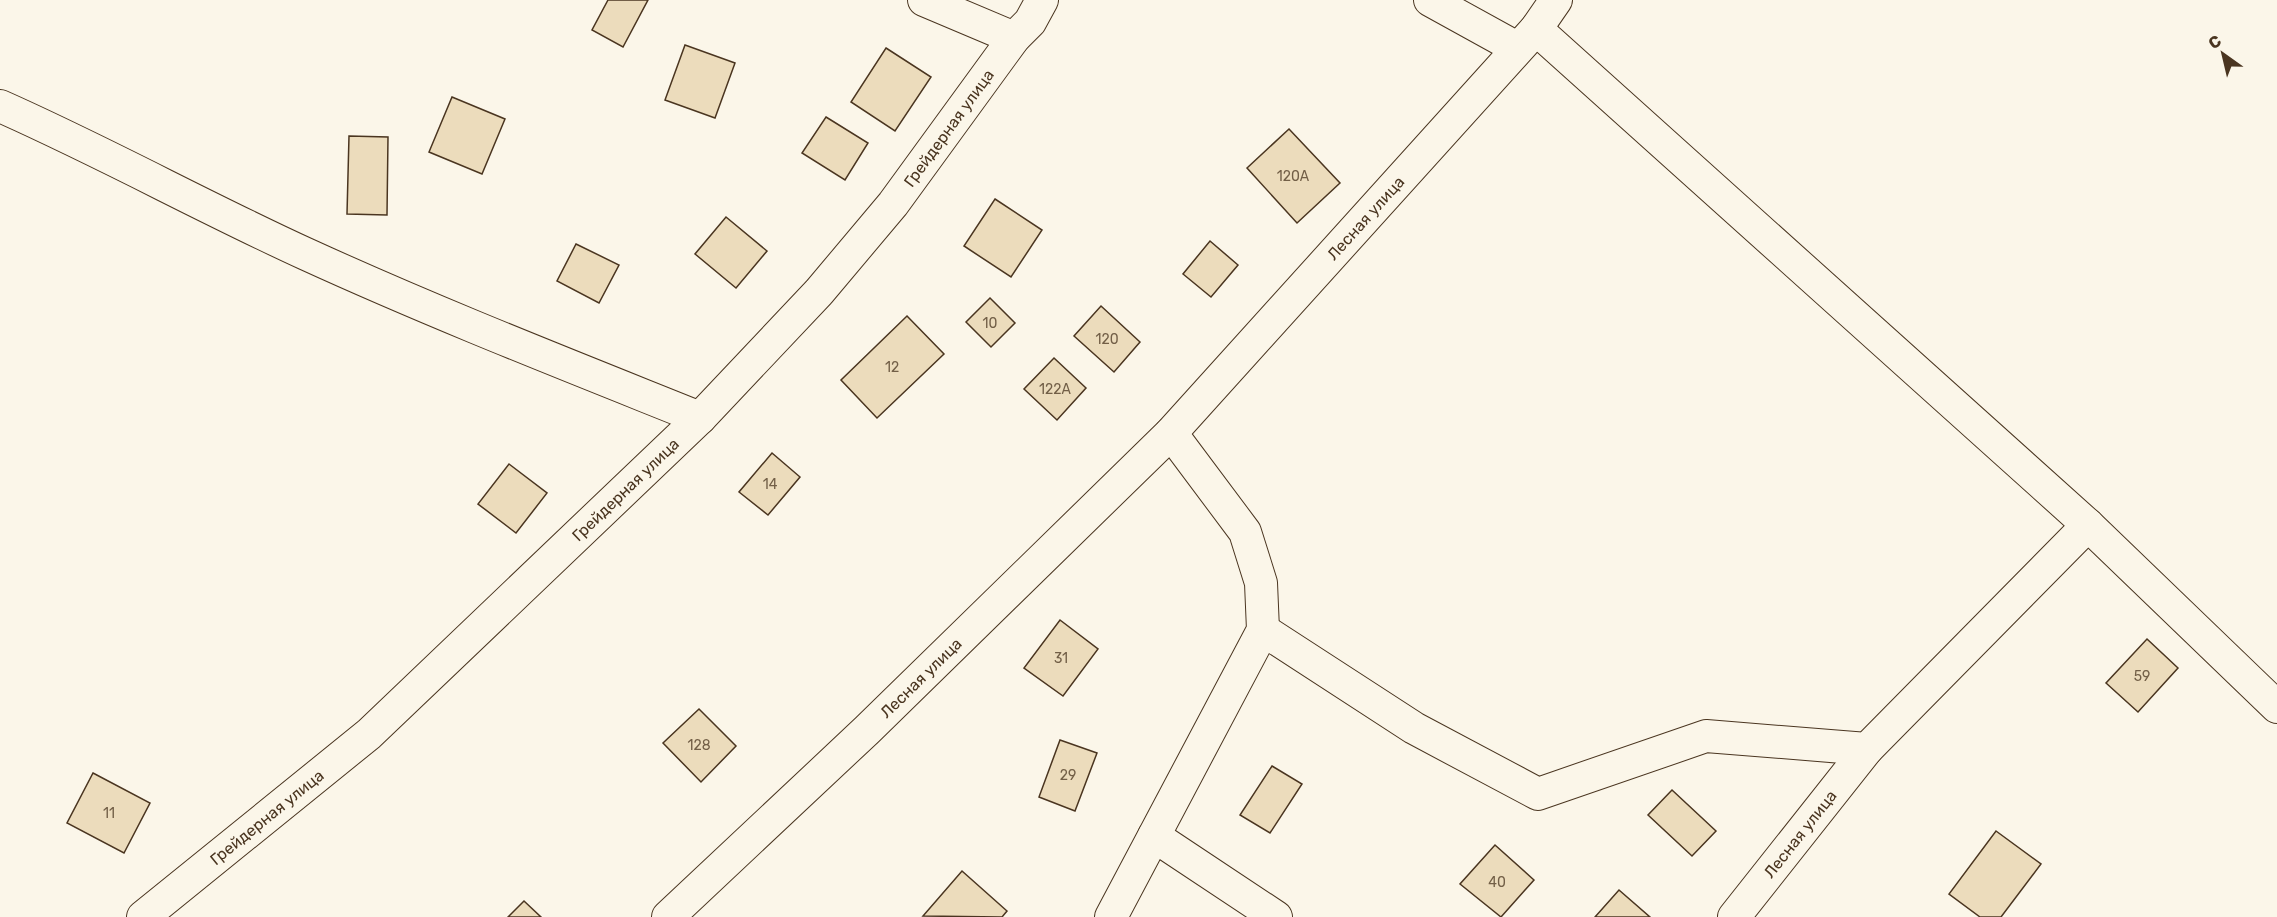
<svg xmlns="http://www.w3.org/2000/svg" width="2277" height="917" viewBox="0 0 2277 917" font-family="Rubik,sans-serif">
  <rect width="100%" height="100%" fill="#fbf6e9"/>
  <g fill="#ecdcbc" stroke="#4a3520" stroke-width="1.5">
    <path d="M608,0H648L623,47L592,30Z"/>
    <path d="M685,45L735,63L715,118L665,100Z"/>
    <path d="M886,48L931,77L895,131L851,102Z"/>
    <path d="M452,97L505,119L482,174L429,152Z"/>
    <path d="M826,117L868,143L845,180L802,153Z"/>
    <path d="M1289,129L1340,183L1297,223L1247,168Z"/>
    <path d="M349,136L388,137L387,215L347,214Z"/>
    <path d="M995,199L1042,230L1011,277L964,246Z"/>
    <path d="M726,217L767,251L736,288L695,254Z"/>
    <path d="M1210,241L1238,265L1211,297L1183,274Z"/>
    <path d="M576,244L619,265L599,303L557,281Z"/>
    <path d="M990,298L1015,323L991,347L966,322Z"/>
    <path d="M1101,306L1140,342L1114,372L1074,336Z"/>
    <path d="M907,316L944,354L877,418L841,380Z"/>
    <path d="M1054,358L1086,388L1057,420L1024,389Z"/>
    <path d="M772,453L800,477L768,515L739,492Z"/>
    <path d="M509,464L547,493L516,533L478,504Z"/>
    <path d="M1060,620L1098,649L1063,696L1024,668Z"/>
    <path d="M2147,639L2178,668L2138,712L2106,683Z"/>
    <path d="M699,709L736,746L701,782L663,743Z"/>
    <path d="M1060,740L1097,753L1075,811L1039,797Z"/>
    <path d="M1272,766L1302,784L1270,833L1240,815Z"/>
    <path d="M93,773L150,803L124,853L67,823Z"/>
    <path d="M1672,790L1716,831L1692,856L1648,815Z"/>
    <path d="M1996,831L2041,864L2001,917H1980L1949,894Z"/>
    <path d="M1495,845L1534,880L1501,917L1460,884Z"/>
    <path d="M962,871L1007,911L1002,917L923,916Z"/>
    <path d="M1619,890L1650,917H1595Z"/>
    <path d="M524,901L541,917H508Z"/>
  </g>
  <g fill="none" stroke-linecap="round" stroke-linejoin="round">
    <defs>
      <g id="street">
        <path d="M924,0L1014,38"/>
        <path d="M1430,0L1517,48"/>
        <path d="M0,106C104,152 203,207 306,254C435,313 568,365 700,418"/>
        <path d="M2088,525L2277,707"/>
        <path d="M1263,630L1414,728L1538,794L1706,736L1867,749L2088,525L1536,29"/>
        <path d="M1154,836L1276,917"/>
        <path id="s1" d="M143,917L369,734L700,418L819,292L893,204L1014,38L1030,22L1042,0"/>
        <path id="s2" d="M668,917L867,730L1171,433L1536,29L1556,0"/>
        <path d="M1111,917L1263,630L1261,583L1245,532L1171,433"/>
        <path id="s3" d="M1734,917L1867,749"/>
      </g>
    </defs>
    <use href="#street" stroke="#4a3520" stroke-width="34"/>
    <use href="#street" stroke="#fbf6e9" stroke-width="32"/>
  </g>
  <g text-anchor="middle" dominant-baseline="central" stroke-width="4.5" stroke-linejoin="round" paint-order="stroke">
    <g font-size="14" fill="#725f47">
      <text x="1293" y="176">120А</text>
      <text x="990" y="323">10</text>
      <text x="1107" y="339">120</text>
      <text x="892" y="367">12</text>
      <text x="1055" y="389">122А</text>
      <text x="770" y="484">14</text>
      <text x="1061" y="658">31</text>
      <text x="2142" y="676">59</text>
      <text x="699" y="745">128</text>
      <text x="1068" y="775">29</text>
      <text x="109" y="813">11</text>
      <text x="1497" y="882">40</text>
    </g>
    <g font-size="16" fill="#4a3520" stroke="#fbf6e9">
      <text stroke="none"><textPath href="#s1" startOffset="1131">Грейдерная улица</textPath></text>
      <text stroke="none"><textPath href="#s2" startOffset="988">Лесная улица</textPath></text>
      <text stroke="none"><textPath href="#s1" startOffset="645">Грейдерная улица</textPath></text>
      <text stroke="none"><textPath href="#s2" startOffset="348">Лесная улица</textPath></text>
      <text stroke="none"><textPath href="#s1" startOffset="159">Грейдерная улица</textPath></text>
      <text stroke="none"><textPath href="#s3" startOffset="106">Лесная улица</textPath></text>
    </g>
  </g>
  <g transform="translate(2223 54) rotate(326)" stroke="#fbf6e9" stroke-width="4.5" paint-order="stroke">
  <path d="M0-4.5L10 22L0 15L-10 22Z" fill="#4a3520"/>
  <text y="-9" font-size="16" font-weight="bold" text-anchor="middle" fill="#4a3520">С</text>
  </g>
</svg>
